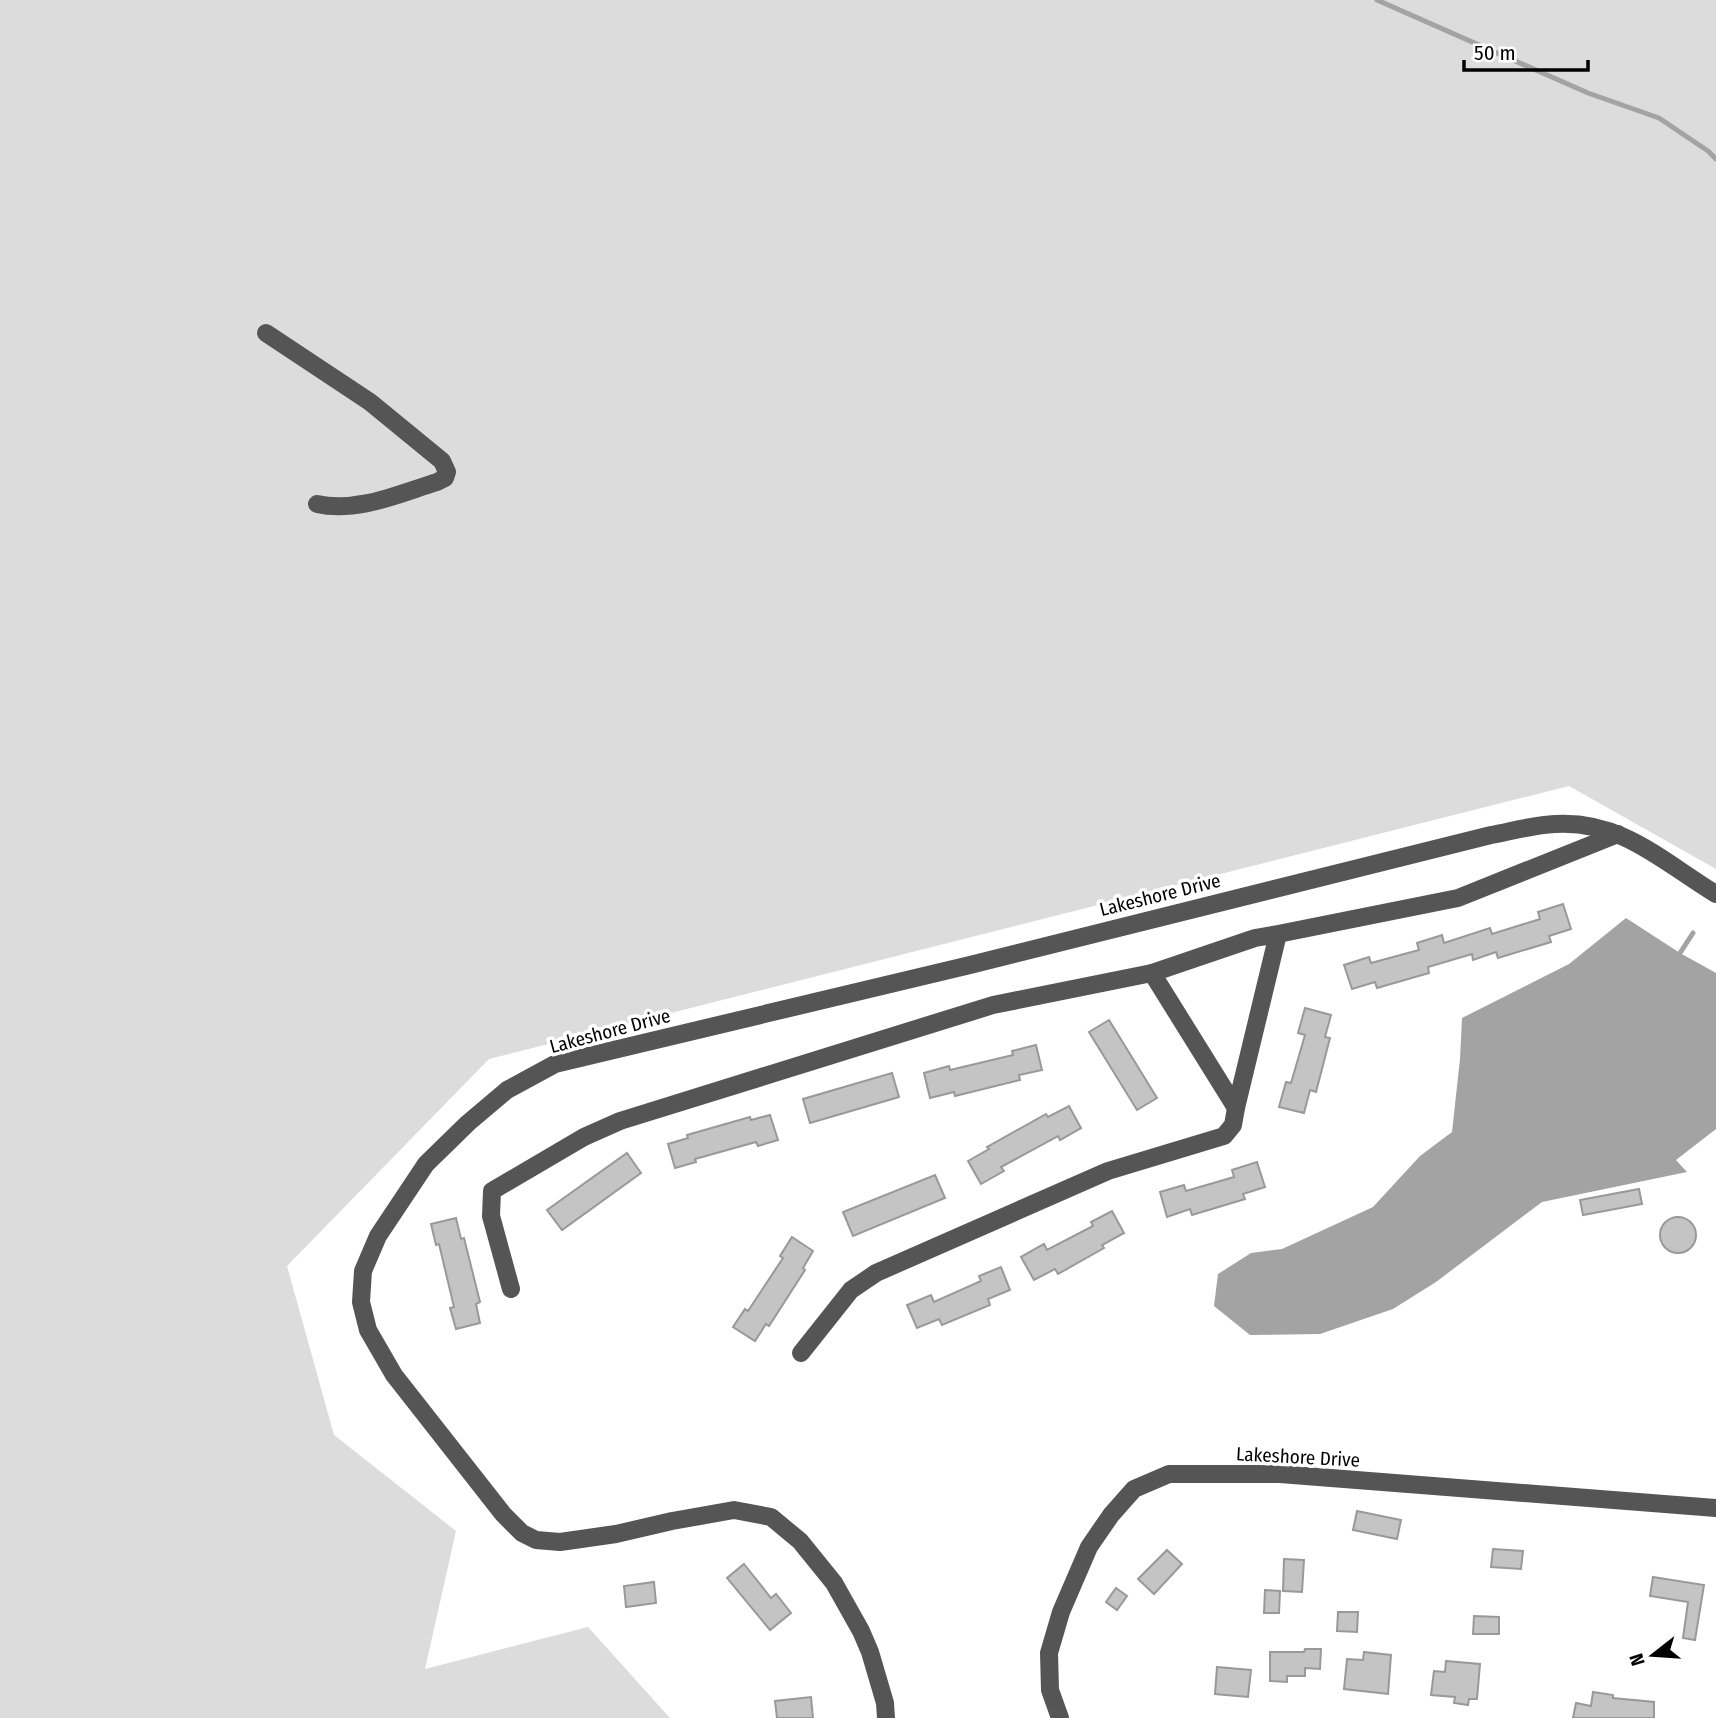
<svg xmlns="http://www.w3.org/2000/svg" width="1716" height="1718" viewBox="0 0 1716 1718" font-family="'Fira Sans Condensed',sans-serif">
  <rect width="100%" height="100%" fill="#fff"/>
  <path fill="#dcdcdc" d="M0,0H1716V869L1569,786L489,1059L287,1266L334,1435L456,1531L425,1669L588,1627L670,1718H0Z"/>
  <path fill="#a3a3a3" d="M1626,918L1680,953L1716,973V1129L1676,1160L1687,1172L1542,1202L1436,1282L1393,1309L1320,1334L1250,1335L1214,1306L1218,1274L1251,1253L1282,1249L1373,1207L1420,1156L1452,1132L1460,1059L1462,1018L1569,964Z"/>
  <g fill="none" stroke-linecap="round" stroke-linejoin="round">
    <g stroke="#a3a3a3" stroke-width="5">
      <path d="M1377,0L1588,93L1659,118L1708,151L1716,159"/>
      <path d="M1680,953L1693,933"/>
    </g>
  </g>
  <g fill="#c4c4c4" stroke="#999" stroke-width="2">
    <path d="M1563,904L1571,929L1549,936L1551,942L1498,958L1496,952L1473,960L1472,954L1428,967L1429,973L1377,988L1375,982L1352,989L1344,965L1369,957L1371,963L1419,950L1417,943L1442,935L1444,943L1490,928L1492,934L1540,919L1538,912Z"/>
    <path d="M1305,1008L1331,1015L1325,1037L1330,1038L1316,1092L1310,1090L1304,1113L1279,1107L1286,1082L1291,1083L1305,1035L1298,1033Z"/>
    <path d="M1109,1020L1157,1098L1137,1110L1089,1032Z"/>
    <path d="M1036,1045L1042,1070L1019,1075L1020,1080L955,1096L954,1092L930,1098L924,1073L949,1066L950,1070L1013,1055L1012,1051Z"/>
    <path d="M892,1073L899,1097L810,1123L803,1099Z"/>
    <path d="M1069,1106L1081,1128L1060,1140L1058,1136L1001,1167L1004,1171L981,1184L968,1161L989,1149L987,1147L1046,1114L1048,1117Z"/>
    <path d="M770,1115L778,1140L758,1146L756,1142L695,1159L696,1162L675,1168L668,1144L688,1138L687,1135L750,1117L751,1120Z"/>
    <path d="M627,1153L641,1173L562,1230L547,1210Z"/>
    <path d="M1257,1162L1265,1187L1243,1194L1245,1199L1192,1215L1190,1209L1167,1217L1160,1192L1184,1185L1186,1191L1234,1177L1232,1170Z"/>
    <path d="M935,1175L945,1198L853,1236L843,1212Z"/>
    <path d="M1639,1189L1642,1204L1583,1215L1580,1200Z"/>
    <path d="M1112,1211L1124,1233L1102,1245L1104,1248L1058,1274L1055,1269L1034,1280L1021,1257L1044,1244L1047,1250L1093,1226L1091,1222Z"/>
    <circle cx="1678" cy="1235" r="18"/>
    <path d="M456,1218L461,1239L464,1238L480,1302L476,1304L480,1323L456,1329L450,1308L454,1307L439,1244L436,1245L431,1224Z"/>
    <path d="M792,1237L813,1251L803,1268L805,1270L769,1326L766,1324L755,1341L733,1327L745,1309L748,1311L783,1258L780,1256Z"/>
    <path d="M1001,1267L1010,1290L988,1299L990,1305L942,1325L939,1319L917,1328L907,1305L931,1295L934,1302L981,1281L979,1276Z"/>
    <path d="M1357,1511L1401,1520L1397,1539L1353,1530Z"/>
    <path d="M1493,1549L1523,1551L1521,1569L1491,1567Z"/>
    <path d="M1167,1550L1182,1564L1154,1594L1138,1579Z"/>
    <path d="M1284,1559L1304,1560L1302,1592L1283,1591Z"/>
    <path d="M744,1564L771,1598L776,1594L791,1613L770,1630L727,1578Z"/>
    <path d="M1653,1577L1704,1585L1695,1640L1683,1638L1688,1602L1650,1596Z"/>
    <path d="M654,1582L656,1603L626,1607L624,1586Z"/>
    <path d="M1116,1588L1127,1596L1117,1610L1106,1602Z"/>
    <path d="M1265,1590L1280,1591L1279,1613H1264Z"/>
    <path d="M1338,1612H1358L1357,1632L1337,1631Z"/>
    <path d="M1474,1616L1499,1617V1634H1473Z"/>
    <path d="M1305,1649H1321L1320,1669L1305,1668V1676H1287V1682L1270,1681V1652H1304Z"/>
    <path d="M1364,1652L1391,1655L1388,1694L1344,1689L1347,1659L1363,1660Z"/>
    <path d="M1446,1661L1480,1664L1477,1699H1469L1468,1705L1454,1703L1455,1697L1431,1695L1434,1671L1445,1672Z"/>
    <path d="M1217,1667L1251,1670L1248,1697L1215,1694Z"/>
    <path d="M1593,1692L1613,1695V1698L1654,1702V1718H1573L1576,1703L1591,1706Z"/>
    <path d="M811,1697L813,1718H777L775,1701Z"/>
  </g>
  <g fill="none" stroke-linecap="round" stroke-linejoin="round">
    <g stroke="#555" stroke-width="18">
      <path d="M266,333L370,402L442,461L447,472L445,478L437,482C398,494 357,513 317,504"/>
      <path d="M1278,934L1236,1108L1152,973L1255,938L1278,934L1458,898L1618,834"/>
      <path d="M511,1289L491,1216L492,1191L584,1137L620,1121L993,1005L1152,973"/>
      <path d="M801,1353L851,1290L876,1273L1108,1171L1224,1136L1233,1125L1236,1108"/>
      <path d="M886,1718L885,1703L870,1652L861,1631L834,1583L800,1541L771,1517L734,1510L672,1521L616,1534L560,1542L536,1540L522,1533L503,1514L394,1375L368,1330L361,1302L363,1271L378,1236L426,1164L468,1123L507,1090L555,1064L970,965L1491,835C1512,831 1534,825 1555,824C1622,820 1663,862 1716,894"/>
      <path d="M1060,1718L1050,1690L1049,1653L1061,1612L1089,1547L1111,1515L1134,1489L1169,1474H1280L1716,1508"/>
    </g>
  </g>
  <g text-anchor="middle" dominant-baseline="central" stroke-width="7" stroke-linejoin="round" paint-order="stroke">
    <g font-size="19" fill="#000" stroke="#fff">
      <text transform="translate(1160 895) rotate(-14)">Lakeshore Drive</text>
      <text transform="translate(610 1031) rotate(-15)">Lakeshore Drive</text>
      <text transform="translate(1298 1457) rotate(3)">Lakeshore Drive</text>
    </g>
  </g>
  <g transform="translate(1653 1655) rotate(253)" stroke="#ffffff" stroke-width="5" paint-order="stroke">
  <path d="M0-5L12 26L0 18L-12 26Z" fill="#000000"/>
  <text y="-10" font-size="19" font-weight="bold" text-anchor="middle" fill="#000000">N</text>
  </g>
  <path d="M1464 60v10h124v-10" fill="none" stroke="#000000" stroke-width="3.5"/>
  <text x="1474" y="60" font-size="21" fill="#000000" stroke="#ffffff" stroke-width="5" paint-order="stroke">50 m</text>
</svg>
